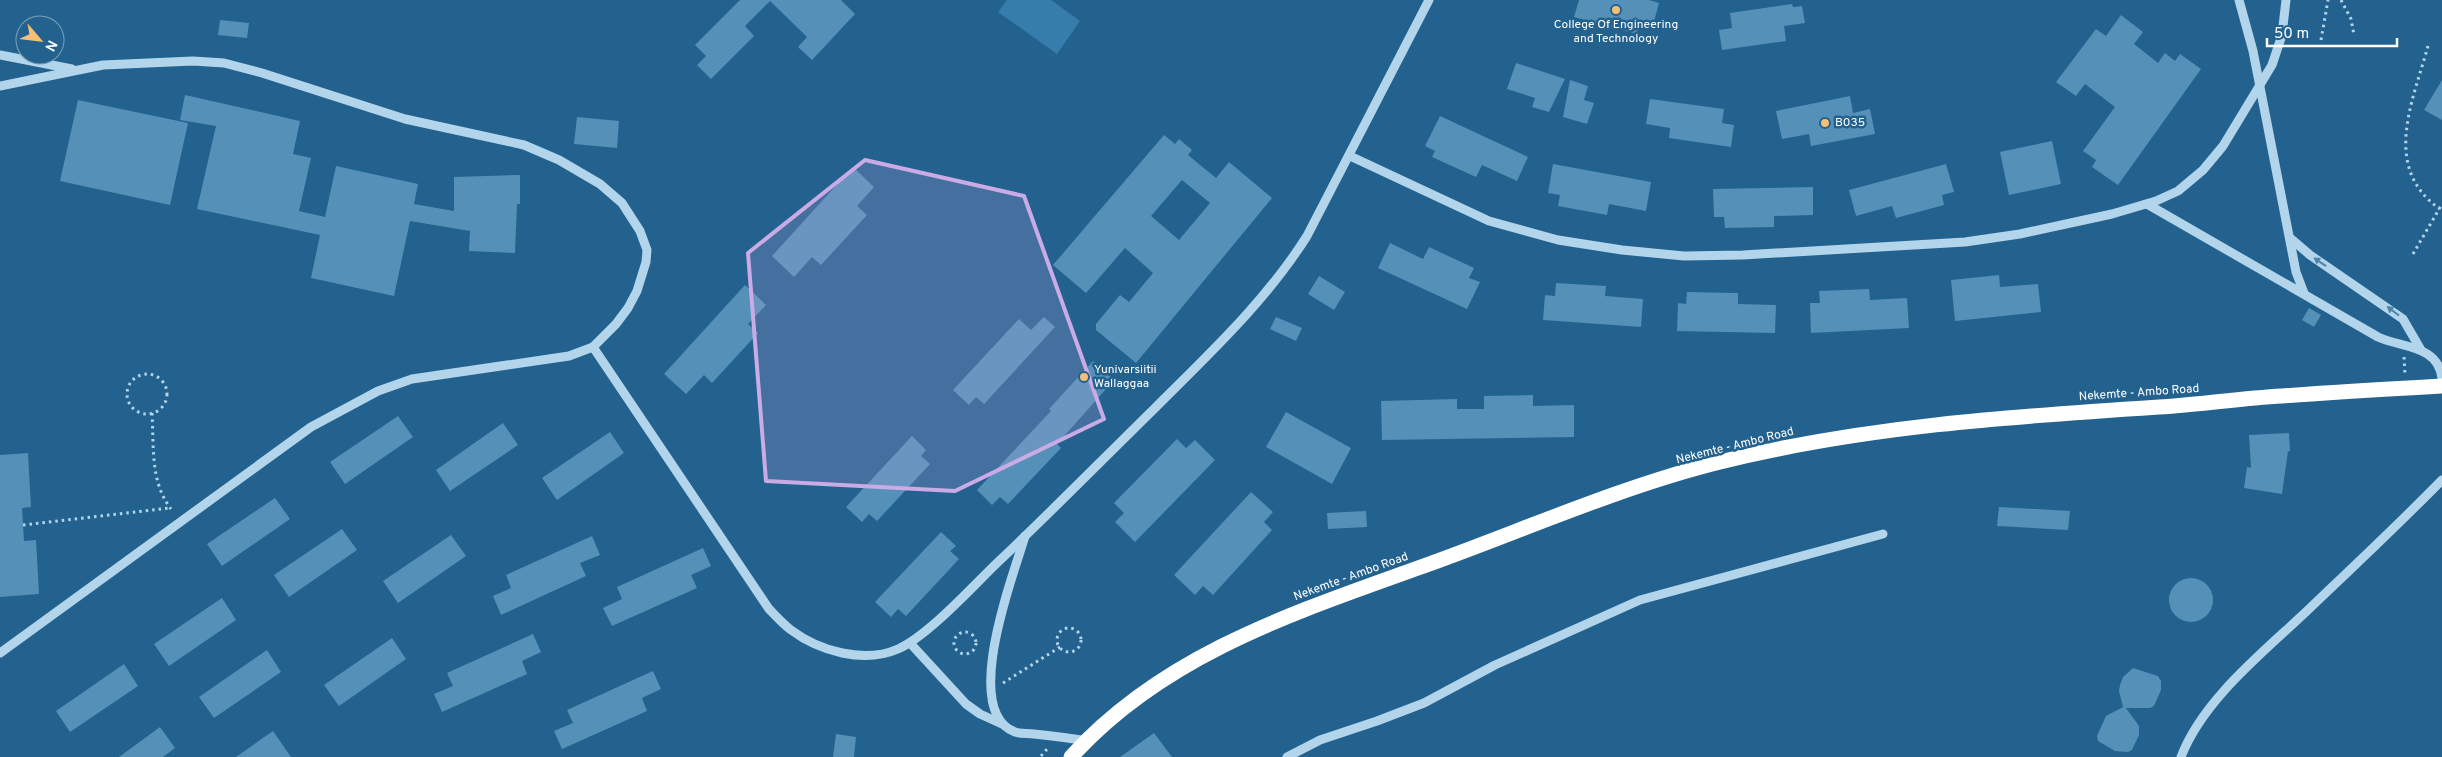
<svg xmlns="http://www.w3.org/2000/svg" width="2442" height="757" viewBox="0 0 2442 757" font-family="Overpass,sans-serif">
  <rect width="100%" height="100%" fill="#23628e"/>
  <path fill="#377dab" d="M1007,0H1051L1080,21L1057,54L998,12Z"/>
  <g fill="#5490b8" fill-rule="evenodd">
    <path d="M740,0H841L855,14L812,60L798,47L807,37L770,1L745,26L754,36L711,79L697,65L706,56L695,45Z"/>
    <path d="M1579,0H1649L1659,3L1653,25L1641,22L1637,34L1574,17Z"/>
    <path d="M1792,4L1793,7L1802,6L1805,23L1784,26L1786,41L1722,50L1719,30L1732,28L1730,13Z"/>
    <path d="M2121,15L2143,32L2134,44L2158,63L2165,53L2175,61L2180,54L2201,69L2118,185L2092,167L2096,160L2083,151L2115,107L2085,84L2076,96L2056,82L2096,29L2106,36Z"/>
    <path d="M220,20L249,23L247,38L218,35Z"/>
    <path d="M1516,63L1565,79L1549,112L1532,107L1535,98L1507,89Z"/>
    <path d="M1570,80L1588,86L1584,100L1594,103L1587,124L1563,117Z"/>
    <path d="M2442,80V120L2424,110Z"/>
    <path d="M185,95L300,121L293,154L311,158L299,211L325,217L336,166L418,184L414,204L454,211V177L520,175V204H517L515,253L469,251L470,231L410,221L394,296L311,278L320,235L197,209L216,126L180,120Z"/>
    <path d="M1850,96L1853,113L1870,109L1875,134L1811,146L1809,134L1782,139L1776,111Z"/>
    <path d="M1650,99L1724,109L1722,123L1734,125L1731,147L1669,138L1670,128L1646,124Z"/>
    <path d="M78,100L188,123L170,205L60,181Z"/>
    <path d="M1440,116L1528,157L1517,181L1482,165L1476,177L1432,157L1435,151L1425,146Z"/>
    <path d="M577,117L619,121L617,148L574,144Z"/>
    <path d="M1164,135L1175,144L1179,139L1192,150L1188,155L1216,178L1229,162L1272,198L1136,363L1096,330V324L1120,295L1129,302L1153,273L1125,248L1086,293L1053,265ZM1182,180L1210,203L1179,240L1151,216Z"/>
    <path d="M2052,141L2061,184L2009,195L2000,152Z"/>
    <path d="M1553,164L1651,182L1646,211L1609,204L1607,215L1558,206L1560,195L1548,193Z"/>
    <path d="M1946,164L1954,192L1942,195L1944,205L1896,218L1892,206L1856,216L1849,190Z"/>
    <path d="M853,167L874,187L857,206L867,215L821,265L812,257L794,277L772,256Z"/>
    <path d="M1813,187V215L1774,216V227L1725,228L1724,217H1714L1713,189Z"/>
    <path d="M1390,243L1423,259L1429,247L1474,268L1469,278L1480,282L1467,309L1378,268Z"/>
    <path d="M1999,275L2000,287L2038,284L2041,312L1955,321L1951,280Z"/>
    <path d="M1319,276L1345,292L1334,310L1308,294Z"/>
    <path d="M1556,283L1606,286L1605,296L1643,299L1641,327L1543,320L1545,295L1555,296Z"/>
    <path d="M745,285L766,305L748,324L758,333L712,383L704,375L686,394L664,374Z"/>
    <path d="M1869,289L1870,300L1907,298L1909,328L1811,333L1810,303H1820L1819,291Z"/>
    <path d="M1687,292L1738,293V304L1776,305L1775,333L1677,331L1678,303L1686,304Z"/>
    <path d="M2309,308L2321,315L2314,327L2302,320Z"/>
    <path d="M1044,317L1055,327L984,404L976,397L969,405L953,390L1019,319L1031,330Z"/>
    <path d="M1276,317L1302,328L1296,341L1270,329Z"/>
    <path d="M1093,361L1114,380L1057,444L1061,448L1008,504L1000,497L992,505L977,490L1051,411L1049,409Z"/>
    <path d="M1533,395V406L1574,405V437L1382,440L1381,401L1457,399V409H1484V396Z"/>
    <path d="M1286,412L1351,448L1332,484L1266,447Z"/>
    <path d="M398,416L413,437L345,484L330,462Z"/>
    <path d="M503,423L518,445L450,491L436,470Z"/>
    <path d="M610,432L624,453L557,500L542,478Z"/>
    <path d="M2289,433L2290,452L2288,451L2282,494L2244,488L2247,467L2251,468L2249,435Z"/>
    <path d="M912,436L926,450L921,456L930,464L877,521L869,514L862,522L846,507Z"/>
    <path d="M1177,439L1186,448L1195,440L1215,460L1135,542L1115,522L1124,513L1114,503Z"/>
    <path d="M28,453L31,507L22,508L24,541L36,540L39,594L0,597V455Z"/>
    <path d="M1251,492L1273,512L1264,522L1272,530L1213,595L1203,586L1195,595L1174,575Z"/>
    <path d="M275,498L290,519L222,566L207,544Z"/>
    <path d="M1999,507L2070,511L2068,530L1997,526Z"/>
    <path d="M1366,511L1367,527L1328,529L1327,513Z"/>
    <path d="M342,529L357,550L289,597L274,575Z"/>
    <path d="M941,532L956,546L950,551L959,559L906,616L898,609L891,617L875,602Z"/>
    <path d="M451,535L466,556L398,603L383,581Z"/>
    <path d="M592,536L600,555L580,563L586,576L501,615L493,596L511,588L506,575Z"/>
    <path d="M703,548L711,566L691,575L697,588L612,626L603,608L622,599L617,587Z"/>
    <circle cx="2191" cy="600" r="22"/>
    <path d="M222,598L236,620L169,666L154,644Z"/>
    <path d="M533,634L541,652L522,661L527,674L442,712L434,694L453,686L447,673Z"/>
    <path d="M392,638L406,659L339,706L324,685Z"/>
    <path d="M267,650L281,672L214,718L199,697Z"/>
    <path d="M124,664L138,686L70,732L56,711Z"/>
    <path d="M2133,668L2158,676L2161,681V690L2154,706L2150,708H2126L2139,726V735L2132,750L2128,752L2115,751L2098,741L2097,736L2106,716L2123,707L2119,691L2120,685L2123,677Z"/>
    <path d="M653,671L661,689L642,698L647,711L562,749L554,731L573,723L567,710Z"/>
    <path d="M160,727L175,748L163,757H119Z"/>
    <path d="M273,731L291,757H236Z"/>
    <path d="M1154,733L1172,757H1120Z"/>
    <path d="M836,734L856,737L854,757H833Z"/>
  </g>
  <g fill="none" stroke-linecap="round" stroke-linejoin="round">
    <g stroke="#b3d5ec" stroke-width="3" stroke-dasharray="2.5 4" stroke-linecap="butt">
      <path d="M2341,0L2351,19L2354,35"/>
      <path d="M2321,40L2328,0"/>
      <path d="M2428,46C2413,101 2381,168 2440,209"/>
      <path d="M2413,254L2442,204"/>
      <path d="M2404,357L2405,374"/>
      <circle cx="147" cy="394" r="20"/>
      <path d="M152,413C154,446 150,482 171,509"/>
      <path d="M23,525L170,508"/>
      <circle cx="1069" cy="640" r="12"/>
      <circle cx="965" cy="643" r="11"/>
      <path d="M1003,683L1060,647"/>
      <path d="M1041,756L1048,748"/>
    </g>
    <g stroke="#b3d5ec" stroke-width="9">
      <path d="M2239,0L2253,51L2296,272L2304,293"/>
      <path d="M0,55L72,69"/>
      <path d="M0,86L103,65L193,61L224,63L262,73L405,119L524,145L559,160L600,184L622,203L640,231L647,250L646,262L637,291L628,308L616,324L593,347L569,356L412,379L378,391L311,427L0,653"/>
      <path d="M1350,156L1489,221L1558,240L1622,250L1684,256L1743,255L1965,242L2020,234L2112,214L2156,201L2178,191L2203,170L2223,146L2272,65L2282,35L2286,0"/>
      <path d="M2147,204L2378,337C2402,348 2438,345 2442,378"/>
      <path d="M2290,238L2310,255L2403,319L2421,350"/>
      <path d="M593,347L769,609C776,616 783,624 791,630C819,651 864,664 898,649C928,636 973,586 998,562C1051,512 1102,460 1155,408C1209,354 1266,301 1307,236L1429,0"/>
      <path d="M1025,536C1014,574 960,711 1015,732C1020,734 1028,733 1034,734C1052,736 1069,738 1087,741"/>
      <path d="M910,643L966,704L980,714L1002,724"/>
      <path d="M1287,757L1320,740L1377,721L1424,703L1495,665L1640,600L1883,534"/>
      <path d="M2181,757C2203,699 2265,651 2309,609C2354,566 2399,524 2442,480"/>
    </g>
    <path stroke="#fff" stroke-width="15" d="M1071,757C1163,655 1293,613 1418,568C1517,533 1619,487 1720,462C1869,425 2021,416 2174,406C2210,403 2246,398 2282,396C2336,392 2389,389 2442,386"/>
  </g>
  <defs><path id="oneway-solid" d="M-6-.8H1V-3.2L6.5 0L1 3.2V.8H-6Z" transform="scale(1.25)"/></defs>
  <g fill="#4e84aa">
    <use href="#oneway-solid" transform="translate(2320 262) rotate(-146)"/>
    <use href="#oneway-solid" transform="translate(2393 311) rotate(-143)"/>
  </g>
  <path fill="#caabe5" fill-opacity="0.2" stroke="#caabe5" stroke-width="4" stroke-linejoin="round" d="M865,160L1024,196L1104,419L955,491L766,481L748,253Z"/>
  <g fill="#f7be76" stroke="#23628e" stroke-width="2">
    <circle cx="1616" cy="10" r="5"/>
    <circle cx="1825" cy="123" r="5"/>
    <circle cx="1084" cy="377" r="5"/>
  </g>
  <g text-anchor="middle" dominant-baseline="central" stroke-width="5" stroke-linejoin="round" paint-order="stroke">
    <g font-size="12" fill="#fff" stroke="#23628e" text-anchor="start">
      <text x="1616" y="25" text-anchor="middle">College Of Engineering<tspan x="1616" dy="14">and Technology</tspan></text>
      <text x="1835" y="123">B035</text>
      <text x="1094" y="370">Yunivarsiitii<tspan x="1094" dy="14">Wallaggaa</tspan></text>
    </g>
    <g font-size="12" fill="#fff" stroke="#23628e">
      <text transform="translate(2139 393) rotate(-4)">Nekemte - Ambo Road</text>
      <text transform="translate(1735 446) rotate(-14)">Nekemte - Ambo Road</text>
      <text transform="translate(1351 577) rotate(-20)">Nekemte - Ambo Road</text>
    </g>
  </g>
  <g transform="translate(40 40) rotate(118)"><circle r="24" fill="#23628e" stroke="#7ba1bb"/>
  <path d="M0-4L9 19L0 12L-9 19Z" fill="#f7be76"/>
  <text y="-8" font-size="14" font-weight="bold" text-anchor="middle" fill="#ffffff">N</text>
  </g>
  <path d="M2267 38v8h130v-8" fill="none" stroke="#ffffff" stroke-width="2.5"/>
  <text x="2274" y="38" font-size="15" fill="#ffffff" stroke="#23628e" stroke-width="4" paint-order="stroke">50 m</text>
</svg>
